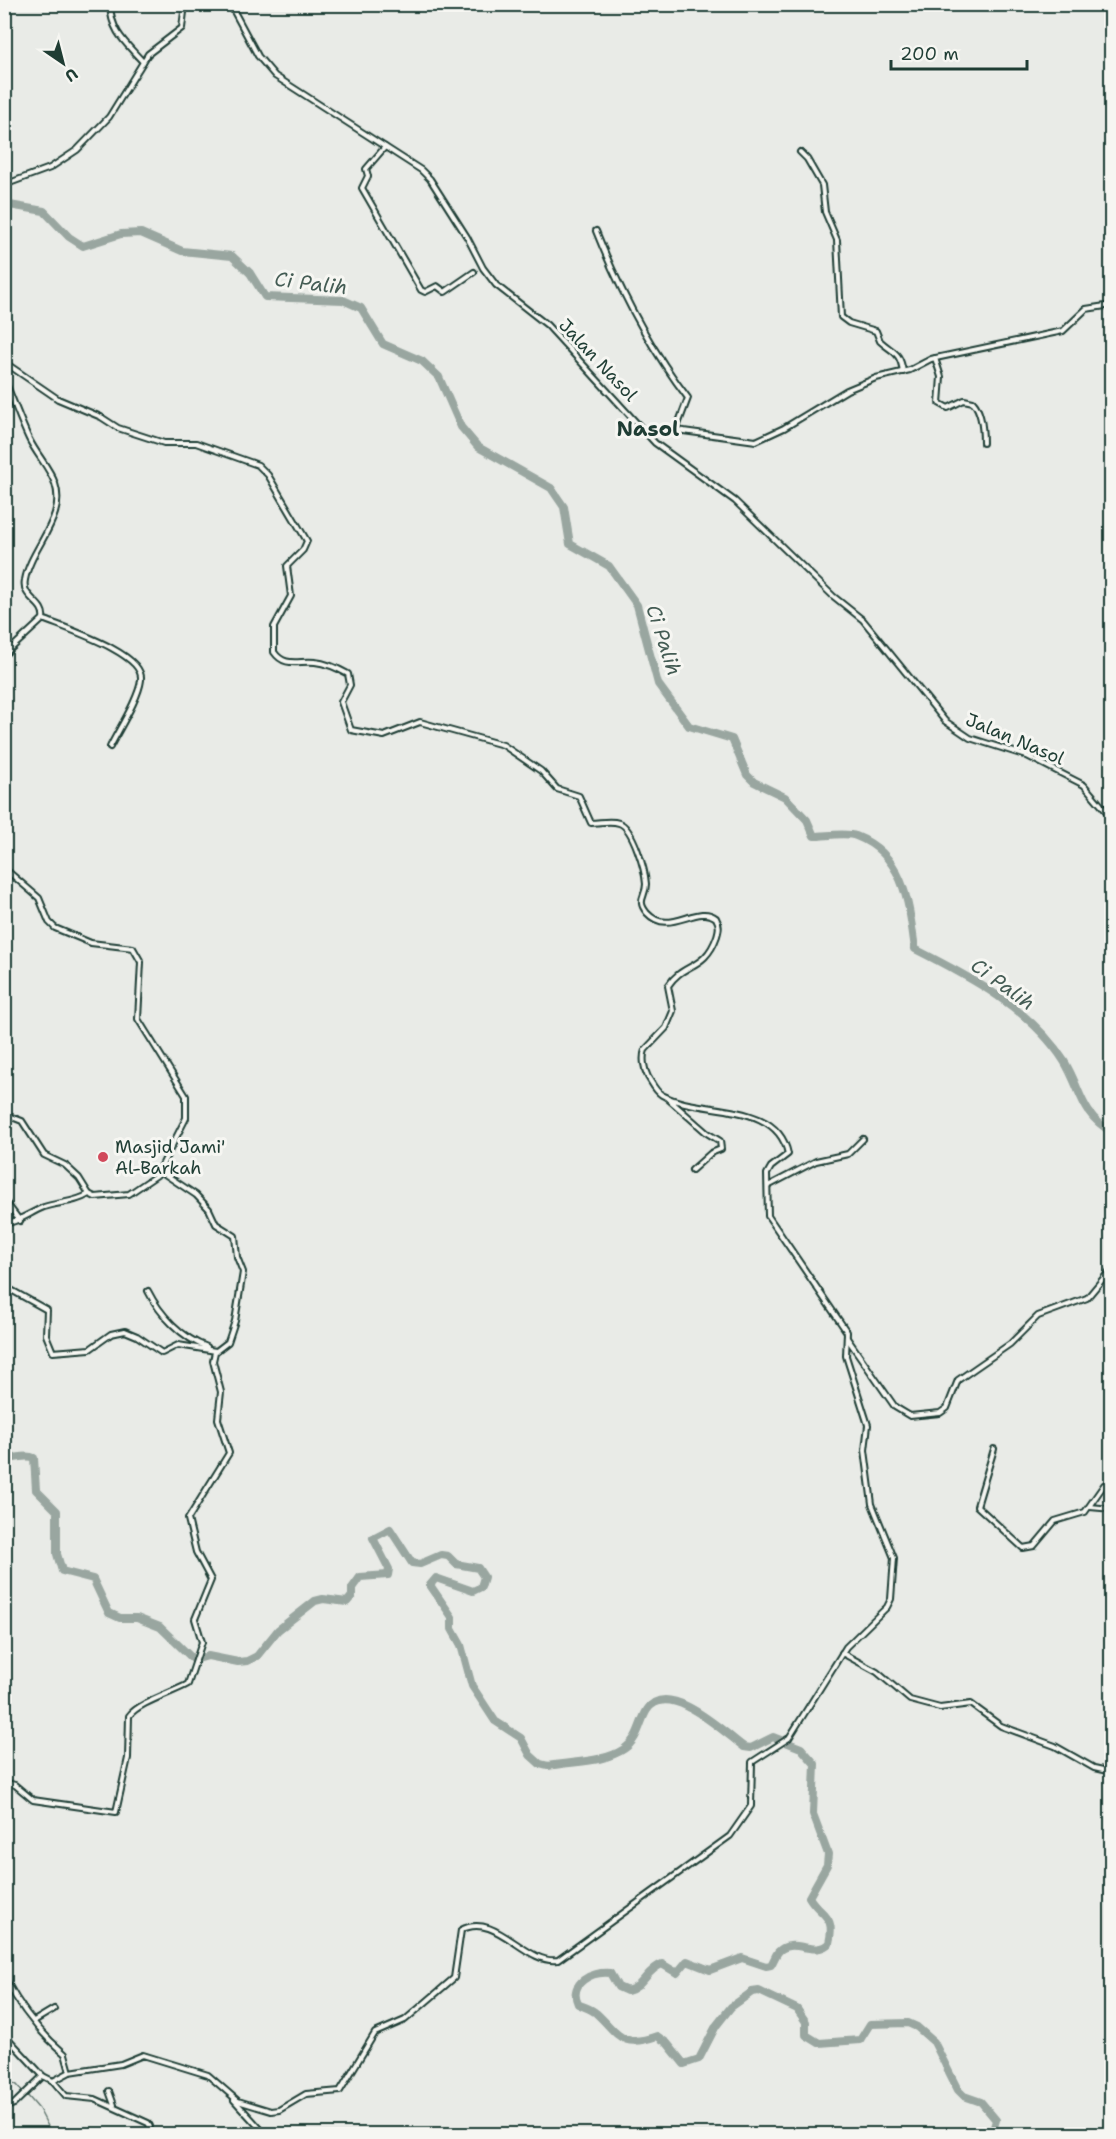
<svg xmlns="http://www.w3.org/2000/svg" width="1116" height="2139" viewBox="0 0 1116 2139" font-family="'Shantell Sans',sans-serif">
  <rect width="100%" height="100%" fill="#e9ebe7"/>
  <filter id="ink" filterUnits="userSpaceOnUse"><feTurbulence type="fractalNoise" baseFrequency=".0167" numOctaves="2"/><feDisplacementMap in="SourceGraphic" scale="12" xChannelSelector="R" yChannelSelector="G"/><feConvolveMatrix kernelMatrix="1 2 1 2 8 2 1 2 1" color-interpolation-filters="sRGB"/></filter>
  <g filter="url(#ink)">
    <g fill="none" stroke-linecap="round" stroke-linejoin="round">
      <g stroke="#687c75" stroke-width="1.5">
        <path d="M4,2079L17,2085L23,2092"/>
        <path d="M27,2095L39,2109L52,2134"/>
      </g>
      <g stroke="#99a6a0" stroke-width="8">
        <path d="M4,204L44,211L69,237L83,246L121,234L141,233L182,251L232,256L250,273L265,297L343,300L361,308L383,344L422,361L439,377L461,427L478,447L551,488L564,507L570,544L609,566L637,605L658,684L689,726L732,739L747,775L754,782L785,797L807,820L814,836C826,836 845,832 856,836C905,855 909,905 915,949C970,977 1030,1008 1064,1061C1082,1090 1079,1113 1112,1132"/>
        <path d="M4,1457C14,1461 25,1453 34,1458L36,1490L57,1511V1554L62,1571L93,1579L109,1613L120,1618H137L160,1627L194,1660L208,1656L238,1662L247,1661L257,1656L278,1630L315,1601L323,1599L347,1602L352,1596V1588L360,1577L388,1575L389,1569L373,1538L390,1529L412,1563L420,1564L441,1555L448,1556L456,1564L478,1568L484,1577L481,1587L473,1591L436,1578L430,1585L452,1617V1629L461,1645L472,1686L495,1721L521,1738L530,1755L540,1764L548,1766C573,1761 603,1763 624,1749C639,1739 639,1723 647,1710C668,1678 725,1733 744,1747L751,1748L773,1737L801,1748L815,1764L813,1814L828,1854L827,1865L809,1897C821,1917 836,1914 829,1943C815,1958 792,1936 778,1952C775,1956 774,1960 771,1965L766,1966L742,1958L710,1970L687,1961L677,1973L662,1964C646,1970 644,1987 627,1991L618,1987L610,1973C592,1971 568,1983 578,2004C584,2007 591,2009 596,2013C619,2034 620,2049 657,2036L667,2043L684,2064L699,2059L716,2026L731,2007L752,1992L759,1991L797,2009L806,2022V2035L819,2043L860,2040L870,2024L908,2023L917,2027L934,2042L958,2090L964,2096L981,2102L996,2120L992,2134"/>
      </g>
      <defs>
        <g id="street">
          <path d="M110,4C111,32 125,42 143,62"/>
          <path d="M230,4L258,56L275,76L421,170L430,179L467,237L483,268L496,285L547,325L655,443L735,501L833,596L863,620L945,721L970,738L1027,756L1084,785L1112,818"/>
          <path d="M1098,4L1112,9"/>
          <path d="M385,147L366,169L368,176L362,188L421,290L425,292L437,286L445,292L474,272"/>
          <path d="M800,152L807,159L822,185L825,212L837,240L841,317L849,323L876,331L880,341C893,353 900,351 903,372"/>
          <path d="M4,185L50,168L77,150L109,117L148,54L182,28L185,4"/>
          <path d="M596,231C620,291 649,347 688,398L676,430"/>
          <path d="M935,358L941,377L939,403L948,408L964,400L973,402C982,412 983,430 983,443"/>
          <path d="M4,362L58,399L101,417L118,428L164,443H196L258,465L268,475L307,541L303,550L287,566L291,596L274,627V652C285,668 299,660 315,662C325,663 339,669 348,674L350,685L341,702L351,730L384,736L420,722L503,745L541,771L557,789L579,796L591,823C600,823 610,820 619,823C633,827 645,870 646,884C646,897 636,900 647,913C669,937 697,903 716,918C720,925 719,929 717,936C705,971 683,962 668,986L673,1011L666,1028L645,1050C642,1058 644,1069 648,1077C652,1083 655,1091 662,1095C700,1116 777,1099 788,1154L771,1167L767,1174L768,1216L847,1332L846,1356L868,1425L865,1450L872,1504L894,1558L891,1599L887,1607L846,1647L789,1738L752,1762L751,1806L730,1836L558,1960C525,1965 496,1911 461,1930L454,1978L405,2020L375,2033L340,2091L306,2094L279,2110L271,2111L238,2101L208,2075L143,2055L121,2064L70,2072L53,2081L43,2076L4,2034"/>
          <path d="M4,379C13,399 20,420 29,439C42,465 65,481 55,513C48,536 29,557 25,580C21,599 46,602 43,619L4,655"/>
          <path d="M647,433L676,430L756,441L784,428L847,390L876,378L910,370L931,359L1063,331L1086,309L1112,305"/>
          <path d="M43,619C64,628 145,653 141,680C139,698 119,729 110,747"/>
          <path d="M4,868L39,898L49,922L55,928L91,943L133,948L141,962L138,1019L186,1096V1118L157,1175L129,1194L95,1197L89,1194L79,1178L65,1165L44,1155L22,1121L4,1114"/>
          <path d="M666,1097L707,1133L720,1141L721,1149L711,1153L692,1170"/>
          <path d="M768,1186L816,1161L848,1154L863,1139"/>
          <path d="M4,1200L20,1221"/>
          <path d="M4,1224C21,1221 29,1213 44,1207C59,1202 75,1203 89,1194"/>
          <path d="M4,1286L47,1310L46,1335L53,1352L90,1349L111,1334L125,1331L137,1336L162,1353L178,1345L216,1351"/>
          <path d="M148,1291C160,1315 182,1338 207,1347"/>
          <path d="M847,1338L895,1407L910,1416L940,1413L947,1408L958,1380L1010,1344L1038,1316L1087,1298L1112,1268"/>
          <path d="M994,1449L977,1506L1023,1548L1034,1546L1055,1521L1085,1512L1104,1485L1112,1483"/>
          <path d="M1090,1507L1112,1509"/>
          <path d="M842,1653L877,1672L910,1700L940,1708L971,1704L1001,1726L1055,1746L1094,1768L1112,1772"/>
          <path d="M4,1782L15,1785L33,1800L116,1812L128,1758L129,1716C138,1703 172,1693 188,1684L202,1642L195,1619L211,1580L196,1552L188,1519L229,1453L218,1419L221,1392L213,1361L215,1352L228,1342L235,1321L243,1272L237,1257L235,1236L216,1224L209,1209L196,1195L160,1171"/>
          <path d="M6,1980C20,2007 41,2034 65,2054L70,2072"/>
          <path d="M34,2021L54,2009"/>
          <path d="M53,2081L66,2096L95,2099L148,2123L150,2126L147,2134"/>
          <path d="M109,2091L114,2105"/>
          <path d="M234,2100L265,2134"/>
          <path d="M4,2108L14,2104L43,2076"/>
        </g>
      </defs>
      <use href="#street" stroke="#1f3d34" stroke-width="8"/>
      <use href="#street" stroke="#f6f6f2" stroke-width="4"/>
    </g>
  </g>
  <circle fill="#d1495b" stroke="#f6f6f2" stroke-width="2" cx="103" cy="1157" r="6"/>
  <g text-anchor="middle" dominant-baseline="central" stroke-width="6" stroke-linejoin="round" paint-order="stroke">
    <g font-size="18" fill="#1f3d34" stroke="#f6f6f2">
      <text transform="translate(598 360) rotate(47)">Jalan Nasol</text>
      <text transform="translate(1015 739) rotate(23)">Jalan Nasol</text>
    </g>
    <g font-size="18" fill="#1f3d34" stroke="#f6f6f2" text-anchor="start">
      <text x="115" y="1147">Masjid Jami'<tspan x="115" dy="21">Al-Barkah</tspan></text>
    </g>
    <g font-size="20" font-style="italic" fill="#445c54" stroke="#f6f6f2">
      <text transform="translate(311 283) rotate(7)">Ci Palih</text>
      <text transform="translate(664 640) rotate(72)">Ci Palih</text>
      <text transform="translate(1003 984) rotate(36)">Ci Palih</text>
    </g>
    <g font-size="21" font-weight="bold" fill="#1f3d34" stroke="#f6f6f2">
      <text x="648" y="429">Nasol</text>
    </g>
  </g>
  <rect width="1116" height="2139" fill="none" stroke="#f6f6f2" stroke-width="24"/>
  <rect x="12" y="12" width="1092" height="2115" fill="none" stroke="#1f3d34" stroke-width="2" filter="url(#ink)"/>
  <g transform="translate(63 63) rotate(145)" stroke="#f6f6f2" stroke-width="4.5" paint-order="stroke">
  <path d="M0-4.5L10 22L0 15L-10 22Z" fill="#1f3d34"/>
  <text y="-9" font-size="16" font-weight="bold" text-anchor="middle" fill="#1f3d34">U</text>
  </g>
  <path d="M891 60v9h136v-9" fill="none" stroke="#1f3d34" stroke-width="3"/>
  <text x="900" y="60" font-size="18" fill="#1f3d34" stroke="#f6f6f2" stroke-width="4.5" paint-order="stroke">200 m</text>
</svg>
